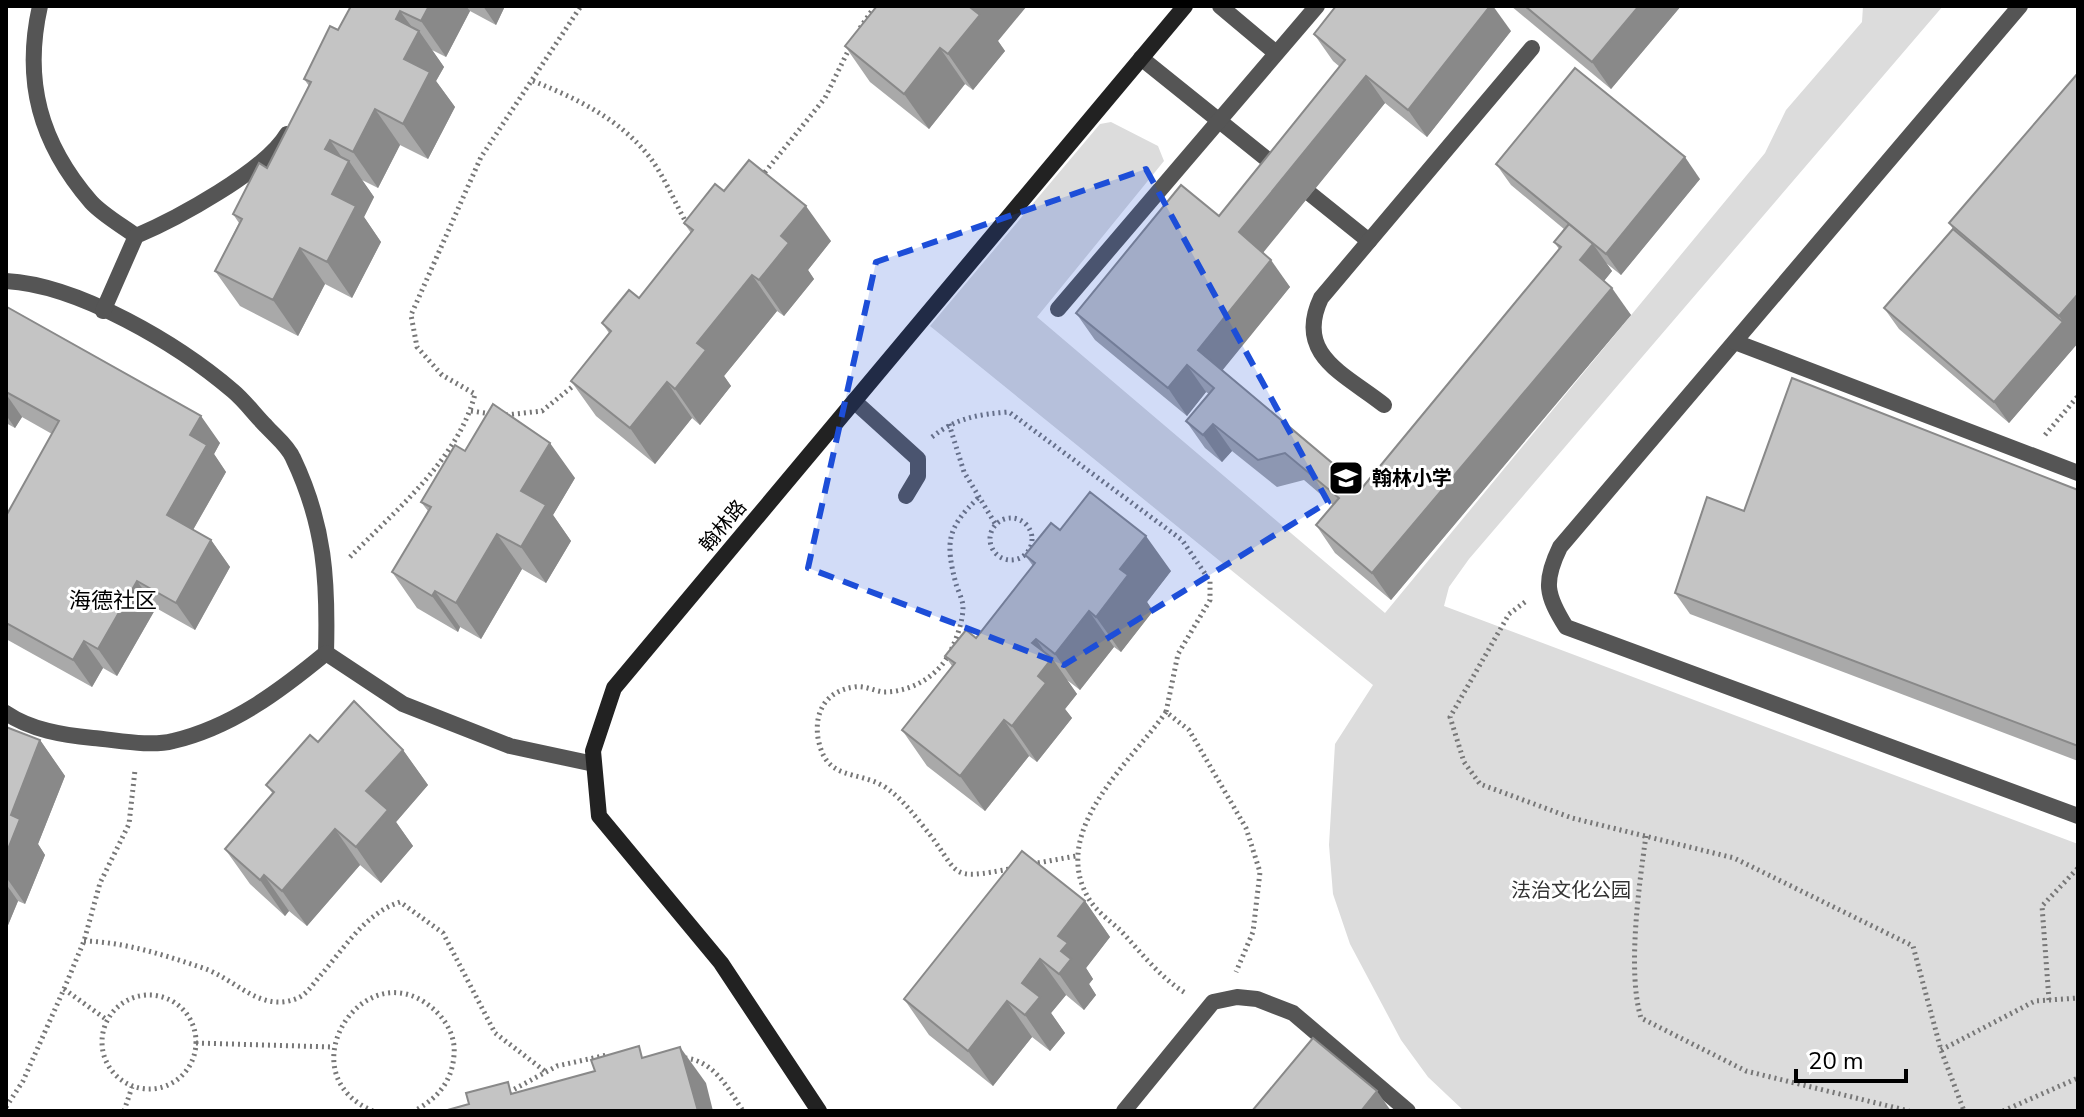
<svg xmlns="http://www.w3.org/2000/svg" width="2084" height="1117" viewBox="0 0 2084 1117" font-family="'Nunito Sans','Noto Sans SC',sans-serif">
  <rect width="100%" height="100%" fill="#fff"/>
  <path fill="#dcdcdc" d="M1863,6H1943L1469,559L1449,587L1444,606L2078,844V1111H1464L1428,1077L1401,1040L1350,944L1333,894L1329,845L1335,744L1373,685L930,326L1100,124L1111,122L1158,146L1164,161L1037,317L1385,613L1765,153L1786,110L1862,22Z"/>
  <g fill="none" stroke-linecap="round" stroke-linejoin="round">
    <g stroke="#777" stroke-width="5" stroke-dasharray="2 4" stroke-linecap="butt">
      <path d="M860,28L875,6"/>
      <path d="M533,81C576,98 622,120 651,159C665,178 675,203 687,224"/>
      <path d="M761,177L825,98L850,47"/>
      <path d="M471,411L492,414"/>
      <path d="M506,415L542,411L577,383"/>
      <path d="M949,424L964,472L996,525"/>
      <path d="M2045,435L2078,396"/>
      <path d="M932,437C956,418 979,414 1009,412L1182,540L1210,581V600L1178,654L1166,712L1189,730L1246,828L1260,872L1253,932L1236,972"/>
      <path d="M978,498C947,528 945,542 956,584C958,591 963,600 963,607C963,621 957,637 952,648C941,675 912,692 884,692C874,691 864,685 854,687C826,691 814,712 818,738C826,782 855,769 885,787C901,798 911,811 923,826C963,874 943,882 1014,868"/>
      <circle cx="1011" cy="539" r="21"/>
      <path d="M350,557C395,511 459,458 475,394L442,375L417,347L411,315L481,157L581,6"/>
      <path d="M1525,602L1509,614L1450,717L1464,762L1480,784L1572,818L1734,858L1913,946L1941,1050L1964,1111"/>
      <path d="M1166,712C1130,763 1048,831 1089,899C1096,911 1110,921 1120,930C1141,952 1160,978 1187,994"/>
      <path d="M1646,836C1639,885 1627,972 1641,1018L1746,1071L1909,1111"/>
      <path d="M1032,864L1076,856"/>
      <path d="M84,941C125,942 164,955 203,968C236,979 261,1014 298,998C307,994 313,984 320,976C343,950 365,913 400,902L443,933L495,1033L546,1072"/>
      <path d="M64,989L107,1020"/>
      <circle cx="149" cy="1042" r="47"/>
      <path d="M2049,1000L2042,906L2078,868"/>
      <path d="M196,1043L333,1047"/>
      <path d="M1941,1050L2035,1001L2078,998"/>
      <path d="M685,1058C714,1061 728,1088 743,1111"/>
      <path d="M509,1092L557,1066L607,1055"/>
      <path d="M6,1107L23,1081L64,989L84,941L100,883L129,824L135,770"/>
      <path d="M124,1111L132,1087"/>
      <path d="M373,1111C285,1074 363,951 431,1007C445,1018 456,1036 454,1055C452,1082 437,1099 414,1111"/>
      <path d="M2003,1111L2078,1078"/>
    </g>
    <g stroke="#555" stroke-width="16">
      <path d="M40,6C23,81 40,143 91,202C103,215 121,225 136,236"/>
      <path d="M1220,6L1276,53"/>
      <path d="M2020,6L1560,547C1543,582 1546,595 1566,627L2078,816"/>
      <path d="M1141,58L1369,241"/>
      <path d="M6,281C79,285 178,344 233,391C245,401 255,415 266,426C275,436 288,446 293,458C325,525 328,581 326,653C280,691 232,727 173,741C150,747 117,740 93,738C63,735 31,730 6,713"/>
      <path d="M1058,309L1317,6"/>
      <path d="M103,311L136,236C176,219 265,171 287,134"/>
      <path d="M1735,342L2078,473"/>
      <path d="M854,401L918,459V476L906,496"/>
      <path d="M1384,405C1345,374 1294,355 1321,298L1532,48"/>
      <path d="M326,653L403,704L510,746L594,764"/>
      <path d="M1124,1111L1213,1002L1237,997L1257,999L1293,1013L1408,1111"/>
    </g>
    <path stroke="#222" stroke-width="16" d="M819,1111L721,963L599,816L593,751L614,688L1185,6"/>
  </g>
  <g fill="#a9a9a9">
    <path d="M351,6H505L496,25L470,11L446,57L432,50L444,67L436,81L455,107L428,159L400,145L378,188L362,180L374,197L364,217L381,242L352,298L325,284L298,336L240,306L215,271L239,223L233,214L267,168L309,86L304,79L338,30Z"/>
    <path d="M1511,6H1681L1611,89Z"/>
    <path d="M1511,31L1427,137L1385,103L1263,252L1290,287L1222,370L1362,488L1559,249L1554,242L1564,229L1511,185L1496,164L1700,179L1621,275L1606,263L1612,271L1604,281L1631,315L1391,600L1335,553L1316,525L1333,505L1304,480L1277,487L1232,451L1222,462L1205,448L1186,421L1209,394L1206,392L1187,416L1095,340L1076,313L1219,216L1340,67L1333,61L1314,34Z"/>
    <path d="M998,41L1005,51L973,90L965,84L929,129L870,82L845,46Z"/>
    <path d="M2078,73V343L2009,423L1899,329L1884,308L1953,229L1949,223Z"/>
    <path d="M724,191L831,241L808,270L814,279L784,316L777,311L724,376L731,386L700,425L692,418L655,464L596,416L571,381L609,333L602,323L639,298L691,233L684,223Z"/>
    <path d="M6,309L220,443L214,454L226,472L193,530L211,540L230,567L195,630L156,608L117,676L103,668L92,687L6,639V516L52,434L22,417L15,428L6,423Z"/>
    <path d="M465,451L575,478L553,515L571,541L546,583L522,569L481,639L460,627L458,632L417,608L392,572L428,511L421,502Z"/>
    <path d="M2078,490V761L1690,614L1675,593L1744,511Z"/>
    <path d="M1060,530L1171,571L1147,602L1153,611L1121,652L1114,647L1080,690L1067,680L1077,694L1065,709L1072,718L1037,762L1029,756L985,811L927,766L902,730L952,666L945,656L976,638L1033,566L1025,555Z"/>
    <path d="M6,727L40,740L65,776L38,844L45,855L25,904L18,901L6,930Z"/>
    <path d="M318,742L403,750L428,785L396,822L413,846L381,883L360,865L307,926L289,911L285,916L250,884L225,849L273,794L266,785Z"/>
    <path d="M1085,901L1110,937L1086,968L1093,979L1089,984L1096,995L1084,1010L1066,995L1051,1013L1065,1033L1050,1051L1032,1037L993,1086L929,1035L904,999Z"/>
  </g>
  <g fill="#898989">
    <path d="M429,6H466L470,11L446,57L421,21Z"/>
    <path d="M483,6H505L496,25Z"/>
    <path d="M973,6H1027L998,41L1005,51L973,90L948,54Z"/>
    <path d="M1490,6H1493L1511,31L1427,137L1408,110Z"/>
    <path d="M1639,6H1681L1611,89L1592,62Z"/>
    <path d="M400,11L417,34L419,31L444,67L436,81L455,107L428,159L403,124L396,19Z"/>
    <path d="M940,48L965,84L929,129L904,94Z"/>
    <path d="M1366,76L1385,103L1258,259L1239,232Z"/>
    <path d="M375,109L400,145L378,188L353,152Z"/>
    <path d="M330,140L347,165L349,161L374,197L364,217L381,242L352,298L327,262L332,194L325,149Z"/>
    <path d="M1685,157L1700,179L1621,275L1606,254Z"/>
    <path d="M806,206L831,241L808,270L814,279L784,316L759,280L781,236Z"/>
    <path d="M1593,244L1612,271L1599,287L1580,260Z"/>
    <path d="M300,248L325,284L298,336L273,300Z"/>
    <path d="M1271,260L1290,287L1217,377L1198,350Z"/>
    <path d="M752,275L777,311L724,376L731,386L700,425L675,389L697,343Z"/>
    <path d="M1612,288L1631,315L1391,600L1372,573Z"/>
    <path d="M2078,294V343L2009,423L1994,402L2063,322L2059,316Z"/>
    <path d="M1187,365L1206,392L1187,416L1168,388Z"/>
    <path d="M667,382L692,418L655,464L630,428Z"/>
    <path d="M6,394L22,417L15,428L6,415Z"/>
    <path d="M201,416L220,443L214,454L226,472L186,542L167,515L190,435Z"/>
    <path d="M1213,424L1232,451L1222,462L1203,435Z"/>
    <path d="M550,443L575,478L553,515L571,541L546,583L521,547V491Z"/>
    <path d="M497,534L522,569L481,639L456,603Z"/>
    <path d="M1146,536L1171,571L1147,602L1153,611L1121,652L1096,617L1120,569Z"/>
    <path d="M211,540L230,567L195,630L176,603Z"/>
    <path d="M137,581L156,608L117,676L98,649Z"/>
    <path d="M435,591L460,627L458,632L432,596Z"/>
    <path d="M1089,611L1114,647L1080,690L1055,654Z"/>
    <path d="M1036,639L1050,660L1052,658L1077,694L1065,709L1072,718L1037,762L1012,726L1038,676L1032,643Z"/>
    <path d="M84,641L103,668L92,687L73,660Z"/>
    <path d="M1004,720L1029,756L985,811L960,776Z"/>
    <path d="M40,740L65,776L38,844L45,855L25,904L6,877V854L11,815Z"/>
    <path d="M403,750L428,785L396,822L413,846L381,883L356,847L366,791Z"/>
    <path d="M335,829L360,865L307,926L282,891Z"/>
    <path d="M264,875L289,911L285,916L260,880Z"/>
    <path d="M6,884L18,901L6,930Z"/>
    <path d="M1085,901L1110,937L1086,968L1093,979L1089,984L1096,995L1084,1010L1059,974L1061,951L1058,936Z"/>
    <path d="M1040,959L1066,995L1051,1013L1065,1033L1050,1051L1025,1015L1022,983Z"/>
    <path d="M1007,1001L1032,1037L993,1086L968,1051Z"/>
    <path d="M680,1047L706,1083L713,1111H698Z"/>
    <path d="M1377,1091L1391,1111H1361Z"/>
  </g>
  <g fill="#c4c4c4" stroke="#898989" stroke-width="2">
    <path d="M351,6H429L421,21L400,11L396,19L419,31L404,59L430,72L403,124L375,109L353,152L330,140L325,149L349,161L332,194L356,206L327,262L300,248L273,300L215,271L242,219L233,214L259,163L267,168L311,82L304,79L330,26L338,30Z"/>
    <path d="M877,6H973L971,8L980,15L948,54L940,48L904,94L845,46Z"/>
    <path d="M1336,6H1490L1408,110L1366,76L1239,232L1271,260L1198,350L1362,488L1561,247L1554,242L1569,224L1593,244L1580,260L1612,288L1372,573L1316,525L1339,498L1285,453L1258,460L1213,424L1203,435L1186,421L1214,388L1187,365L1168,388L1076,313L1181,185L1219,216L1345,60L1314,34Z"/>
    <path d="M1525,6H1639L1592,62Z"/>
    <path d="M1575,68L1685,157L1606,254L1496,164Z"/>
    <path d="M2078,73V294L2059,316L1949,223Z"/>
    <path d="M749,160L806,206L781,236L789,243L759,280L752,275L697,343L706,350L675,389L667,382L630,428L571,381L611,331L602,323L629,290L639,298L693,230L684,223L715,184L724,191Z"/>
    <path d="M1953,229L2063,322L1994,402L1884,308Z"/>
    <path d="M7,307L201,416L190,435L207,445L167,515L211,540L176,603L137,581L98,649L84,641L73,660L6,623V516L59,421L6,392V309Z"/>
    <path d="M1792,378L2078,490V746L1675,593L1707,497L1744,511Z"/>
    <path d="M493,404L550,443L521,491L546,505L521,547L497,534L456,603L435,591L432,596L392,572L431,507L421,502L455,445L465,451Z"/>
    <path d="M1090,492L1146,536L1120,569L1128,575L1096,617L1089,611L1055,654L1036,639L1032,643L1052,658L1038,676L1046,683L1012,726L1004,720L960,776L902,730L955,663L945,656L966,630L976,638L1035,563L1025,555L1051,523L1060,530Z"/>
    <path d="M354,701L403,750L366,791L388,810L356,847L335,829L282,891L264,875L260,880L225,849L274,792L266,785L310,735L318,742Z"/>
    <path d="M6,727L40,740L11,815L20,819L6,854Z"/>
    <path d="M1022,851L1085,901L1058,936L1068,943L1061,951L1071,959L1059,974L1040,959L1022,983L1040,997L1025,1015L1007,1001L968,1051L904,999Z"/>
    <path d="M1313,1038L1377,1091L1361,1111H1252Z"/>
    <path d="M639,1046L642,1058L680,1047L698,1111H444L469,1104L466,1093L508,1082L511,1094L595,1071L591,1060Z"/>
  </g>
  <path fill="#1d4ed8" fill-opacity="0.2" stroke="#1d4ed8" stroke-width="6" stroke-dasharray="16 10" stroke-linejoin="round" d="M1146,169L1328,502L1064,665L808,568L876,262Z"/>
  <defs>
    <symbol id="school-square" viewBox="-11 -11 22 22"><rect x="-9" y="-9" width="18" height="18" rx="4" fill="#000" stroke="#fff"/><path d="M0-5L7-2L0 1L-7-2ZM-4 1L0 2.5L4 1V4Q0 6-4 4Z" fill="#fff"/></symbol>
  </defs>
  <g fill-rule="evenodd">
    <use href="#school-square" x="1326" y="458" width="40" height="40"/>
  </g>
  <g text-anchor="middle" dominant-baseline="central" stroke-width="6" stroke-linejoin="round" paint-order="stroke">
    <g font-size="20" font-weight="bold" fill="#000" stroke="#fff" text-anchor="start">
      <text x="1372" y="478">翰林小学</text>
    </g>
    <g font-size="20" fill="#000" stroke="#fff">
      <text transform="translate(723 526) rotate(-50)">翰林路</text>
    </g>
    <g font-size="20" fill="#333" stroke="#fff">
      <text x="1571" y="890">法治文化公园</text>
    </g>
    <g font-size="22" fill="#000" stroke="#fff">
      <text x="113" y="601">海德社区</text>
    </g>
  </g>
  <rect width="2084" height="1117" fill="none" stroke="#000000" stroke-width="16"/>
  <path d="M1796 1069v12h110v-12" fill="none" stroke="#000000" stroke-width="4"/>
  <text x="1808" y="1069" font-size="24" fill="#000000" stroke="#ffffff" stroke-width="6" paint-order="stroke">20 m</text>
</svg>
